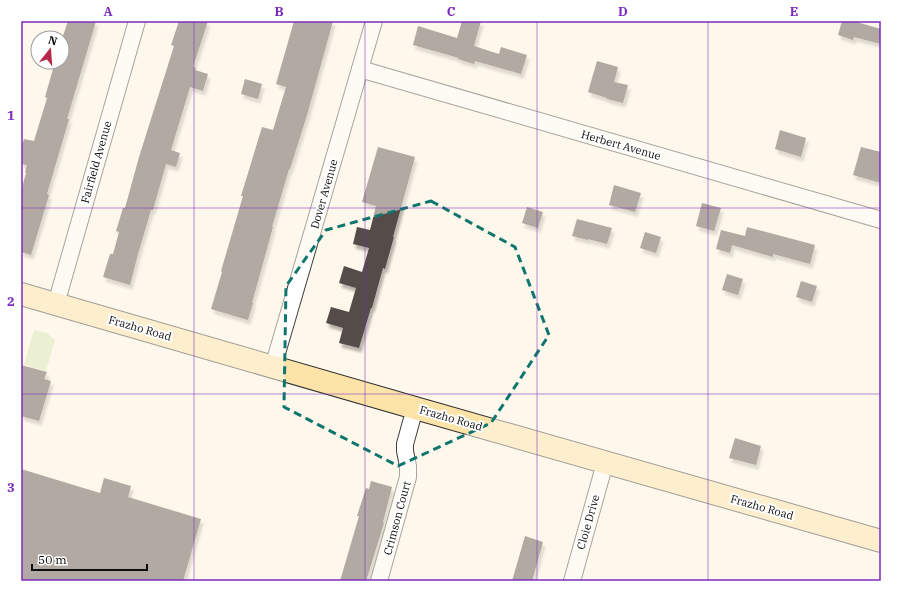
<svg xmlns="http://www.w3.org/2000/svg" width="902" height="602" viewBox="0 0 902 602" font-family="'IBM Plex Serif',serif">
  <defs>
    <filter id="shadow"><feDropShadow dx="2.5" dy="4.5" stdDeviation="1" flood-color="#0004"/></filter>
  </defs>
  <rect width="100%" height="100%" fill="#fef7eb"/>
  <path fill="#d8e7b7" d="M34,330L47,333L55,340L46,371L24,365Z"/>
  <g fill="#544b49" filter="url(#shadow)">
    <path d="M68,21H96L67,119H69L47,194L49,195L31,255L21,252V191L26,173L25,172L27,165L21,164V149L24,139L34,141L47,98L45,97L55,62H62V39Z"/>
    <path d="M179,21H208L193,67L196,68L195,70L208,74L203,91L190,87L171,150L180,153L176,167L166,164L153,210H151L138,254L130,285L103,277L110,254H113L119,232L116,231L123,208H125L139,157L174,46L171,45Z"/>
    <path d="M294,21H333L307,115L290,169H289L272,227H273L252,303H253L248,320L211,309L222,272L221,271L243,196H241L262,127L273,130L286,87L276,84Z"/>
    <path d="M462,21H481L474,46L499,54L501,47L527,55L521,74L475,61L474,64L458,59L459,58L413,45L418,26L457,38Z"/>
    <path d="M842,21H853L881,29V44L854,37L853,40L838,35Z"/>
    <path d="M597,61L618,67L614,82L628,85L623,103L607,99V98L588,92Z"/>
    <path d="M245,79L262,84L258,99L241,94Z"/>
    <path d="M780,130L806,138L801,157L775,149Z"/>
    <path d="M378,147L415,157L393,237H394L385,269L383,268L372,308H371L359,348L339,343L343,328L326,323L331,307L349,312L356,288L339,283L344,266L362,272L369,248L353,244L357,227L370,230L376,206L362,202Z"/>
    <path d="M861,147L881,152V183L853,175Z"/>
    <path d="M614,185L641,193L635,212L609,205Z"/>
    <path d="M702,203L721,208L714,231L696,226Z"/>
    <path d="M527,207L543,212L538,228L522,223Z"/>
    <path d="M577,219L612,228L607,244L588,239V240L572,236Z"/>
    <path d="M747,227L815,245L810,264L773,254V257L732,245L730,253L716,249L721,230L745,236Z"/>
    <path d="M645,232L661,237L656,253L640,248Z"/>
    <path d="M727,274L743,279L738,295L722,290Z"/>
    <path d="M801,281L817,286L812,302L796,297Z"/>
    <path d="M21,365L47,372L44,379L51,381L39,421L21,416Z"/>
    <path d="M735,438L761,446L756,465L729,458Z"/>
    <path d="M21,469L100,493L104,478L131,486L128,497L201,519L183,581H21Z"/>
    <path d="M371,481L392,487L383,522L384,523L366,581H340L359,516H357L366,488L369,489Z"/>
    <path d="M525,536L543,542L532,581H512Z"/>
  </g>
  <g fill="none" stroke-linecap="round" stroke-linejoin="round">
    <defs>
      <g id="street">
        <path d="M360,69L881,220"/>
        <path d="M56,304L137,21"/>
        <path d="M273,367L374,21"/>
        <path d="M379,581L408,477V466L405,451V444L415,408"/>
        <path d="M572,581L605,463"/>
      </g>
      <path id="secondary" d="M21,294L415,408L881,541"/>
    </defs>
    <use href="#street" stroke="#3f3f3f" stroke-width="18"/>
    <use href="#secondary" stroke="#2e2e2e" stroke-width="24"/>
    <use href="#street" stroke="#fff" stroke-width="16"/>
    <use href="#secondary" stroke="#fce4a9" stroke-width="22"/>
  </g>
  <path d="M0 0H902V602H0ZM431,201L515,247L549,335L491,423L398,466L284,407L286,286L326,230Z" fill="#fef7eb" fill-opacity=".55" fill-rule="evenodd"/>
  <path fill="none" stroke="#0f766e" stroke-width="3" stroke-dasharray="8 5" stroke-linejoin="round" d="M431,201L515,247L549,335L491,423L398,466L284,407L286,286L326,230Z"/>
  <path fill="none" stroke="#7b2cbf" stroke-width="1" stroke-opacity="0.55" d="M194,21V581M365,21V581M537,21V581M708,21V581M21,208H881M21,394H881"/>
  <g text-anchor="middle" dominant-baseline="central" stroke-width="4" stroke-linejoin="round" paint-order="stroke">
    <g font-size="11" fill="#0c0c0c" stroke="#fff">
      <text transform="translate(621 145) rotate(16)">Herbert Avenue</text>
      <text transform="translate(96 162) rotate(-74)">Fairfield Avenue</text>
      <text transform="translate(324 194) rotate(-74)">Dover Avenue</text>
      <text transform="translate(140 328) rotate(16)">Frazho Road</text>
      <text transform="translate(451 418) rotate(16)">Frazho Road</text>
      <text transform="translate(762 507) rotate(16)">Frazho Road</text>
      <text transform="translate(397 518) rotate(-75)">Crimson Court</text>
      <text transform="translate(588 522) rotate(-74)">Cloie Drive</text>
    </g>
  </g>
  <rect width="902" height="602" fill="none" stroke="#ffffff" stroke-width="44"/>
  <g transform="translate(50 50) rotate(17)"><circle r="19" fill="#ffffff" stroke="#9e9e9e"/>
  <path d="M0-3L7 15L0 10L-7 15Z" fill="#b62949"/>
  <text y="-6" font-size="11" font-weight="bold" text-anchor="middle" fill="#0c0c0c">N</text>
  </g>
  <path d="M32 564v6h115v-6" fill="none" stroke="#0c0c0c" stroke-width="2"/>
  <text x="38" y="564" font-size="12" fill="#0c0c0c" stroke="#ffffff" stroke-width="3" paint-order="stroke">50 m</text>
  <rect x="22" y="22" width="858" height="558" fill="none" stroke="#7b2cbf" stroke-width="1.5"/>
  <g font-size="13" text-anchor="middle" font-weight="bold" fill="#7b2cbf">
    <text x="108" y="16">A</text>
    <text x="279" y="16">B</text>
    <text x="451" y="16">C</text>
    <text x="623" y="16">D</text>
    <text x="794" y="16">E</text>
    <text x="11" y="120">1</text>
    <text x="11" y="306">2</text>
    <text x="11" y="492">3</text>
  </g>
</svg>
